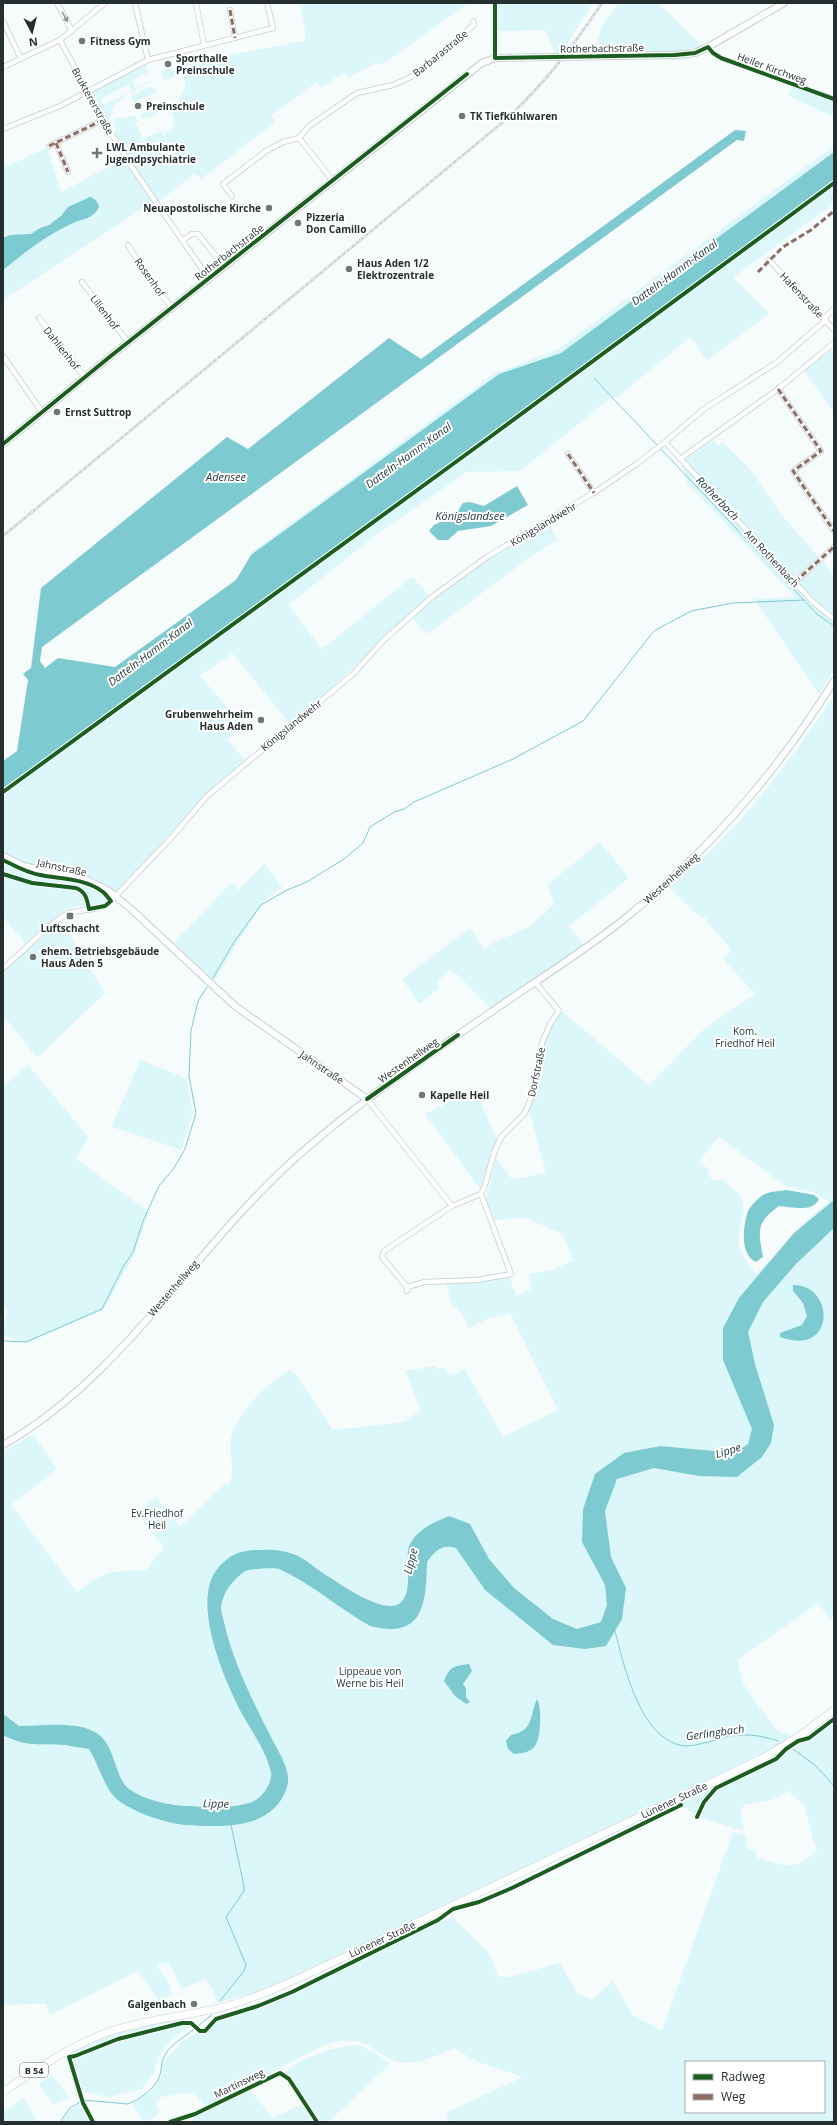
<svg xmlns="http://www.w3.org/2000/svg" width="837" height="2125" viewBox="0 0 837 2125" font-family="'Open Sans',sans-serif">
  <rect width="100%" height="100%" fill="#f6fbfc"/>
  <g fill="#dcf7fa" fill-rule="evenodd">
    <path d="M300,3H468L383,64L376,63L348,78L344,72L321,88L317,82L272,115L274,123L201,179L195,173L156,204L154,201L3,300V168L47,148L61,192L122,160L143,186L144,181L116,136L114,119L135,116L138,121L135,123C140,128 139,134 143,139L161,131L164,136L175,125L172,113H168V111L179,105V98L186,87L181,64L304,41L306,36Z"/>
    <path d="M494,3H593L559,56H556L545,30L493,31Z"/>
    <path d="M619,3H658L703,47L705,52L686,60L591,59L603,24Z"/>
    <path d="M145,64L148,74L146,75L144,73L132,81L136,89L149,81V78L150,82L130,94V92L132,90L129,84L100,99L103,106L126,94L127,95L114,105L110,116V127L90,92Z"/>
    <path d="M170,68L172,72L178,69L179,74L164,81L161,71Z"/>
    <path d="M148,87H153L157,92L134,102L131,96Z"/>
    <path d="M792,87L834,101V117L788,95Z"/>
    <path d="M157,109L155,115L141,119V114L149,110Z"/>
    <path d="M834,146V152L561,353L499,374L251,555L252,552L495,373L557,350Z"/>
    <path d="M834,181V204L733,277L769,314L707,360L690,337L619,396L609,399L520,471L467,472L378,533L288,605L322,649L412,577L431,597L467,568L546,520L558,539L526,560L427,634L410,615L291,725L232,653L200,676L243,725L227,739L247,763L187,816L116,892C109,888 100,881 92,878C62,868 30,869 3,852V789L382,514Z"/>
    <path d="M834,348V414L804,370Z"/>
    <path d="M713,440L719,446L723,442L750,469L780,513L832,572L834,570V671L819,694L754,599L795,597L687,483L681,463Z"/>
    <path d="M834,695V1616L830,1620L818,1603L737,1660L743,1683L756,1703L779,1732L792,1734L787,1738V1741L765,1754L265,1990L217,2003L213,1991L206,1979L182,1989L168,1962L156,1964L170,1985L168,1986L173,1995L158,2000L138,1971L50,2015L46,2004L3,2005V1452L33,1434L57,1469L11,1505L77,1592L97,1578L111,1572L146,1570L164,1547L136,1513L156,1497L180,1527L224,1485L226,1481L228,1485C236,1474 230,1457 230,1445C231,1417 267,1383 290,1370L292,1372L294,1371L333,1430L404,1422L421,1410L405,1371L435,1366L437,1369L445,1368L450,1376L465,1369L503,1437L558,1410L510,1313L489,1318L469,1328L464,1316L451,1302L446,1283L509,1276L516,1295L532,1290L529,1274L553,1270L573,1260L563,1234L523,1217L494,1221L486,1198L496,1158L512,1179L546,1173L529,1109L533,1100L537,1082L538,1055L559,1009L649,1085L704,1029L755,994L723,959L732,950L706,921L707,919L697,915L669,887C737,835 787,765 834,695ZM719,1137L786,1186L816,1193L829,1202C800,1222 782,1251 756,1274C749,1264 739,1253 739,1241C738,1227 748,1211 741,1198C738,1191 727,1184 721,1179L715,1181L708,1175L709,1170L699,1161Z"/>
    <path d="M600,842L629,878L569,926L585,946L491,1009L458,975L450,969L437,982L439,988L420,1004L402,979L470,928L484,949L494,942L528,928L554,904L547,885Z"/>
    <path d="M3,863C28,879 96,878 107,901C97,911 83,903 71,908C59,913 37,935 26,944L3,917Z"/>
    <path d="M265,864L282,887L263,902L214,981L174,943L231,883L238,890Z"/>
    <path d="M61,921L105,993L37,1058L5,1017L3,1019V970Z"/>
    <path d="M140,1060L186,1078L193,1113L181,1150L112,1127Z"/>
    <path d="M28,1065L88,1137L76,1159L149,1212L134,1255L103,1310L27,1343L3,1335V1328L8,1310L3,1305V1087Z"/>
    <path d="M474,1089L497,1139L481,1190L425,1114Z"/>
    <path d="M834,1721V2122H449L446,2113L523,2077L478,2062L454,2048C436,2056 413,2068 393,2060C371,2051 368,2038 340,2041C321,2044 293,2062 276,2070C253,2083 229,2094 205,2106L193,2092L161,2097L155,2104L159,2111L156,2117L144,2122L132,2104L151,2091L161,2078L162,2063L182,2042L194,2034H203L216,2022L259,2008L330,1976L452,1917L488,1952L498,1976L510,1977L560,1963L577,1993L592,2000L613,1981L632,2015L662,2031L733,1832L745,1835L748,1850L756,1849L757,1857C776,1864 791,1871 808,1858C811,1855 815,1853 817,1849L813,1840L805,1806L788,1791L772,1800L744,1805L740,1811L744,1831L699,1817L706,1803L716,1790L780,1760L784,1754L800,1744L809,1741ZM686,2062H824V2112H686Z"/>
    <path d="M711,1787L696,1816L684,1807L681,1800Z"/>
    <path d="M179,2019V2023L125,2036L71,2056V2053C105,2035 141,2026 179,2019Z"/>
    <path d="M187,2024L190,2026L173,2038L159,2056L154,2073L142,2089L108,2097L83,2092L73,2060L125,2039Z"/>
    <path d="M358,2045L375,2053L390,2064L328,2122H322L292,2078L285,2072C304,2056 333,2047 358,2045Z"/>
    <path d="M52,2075L70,2098L59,2101L54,2105L39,2084Z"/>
    <path d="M249,2089L273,2118L303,2104L311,2122H193L192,2117Z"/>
    <path d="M23,2098L38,2122H3V2113Z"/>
    <path d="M79,2104L89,2122H61L69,2111Z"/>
  </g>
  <g fill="#7ecad1">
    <path d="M735,130L746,131L744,141L737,140L42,647L40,661L45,668L58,658L115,667L236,580L251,555L499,374L561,353L834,152V181L382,514L3,789V761L17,751L28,680L23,674L31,668L41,588L227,437L248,449L389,338L421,359Z"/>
    <path d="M90,197C95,199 98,201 99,207C94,218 83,219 73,223C47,235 25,252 3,270V238L10,235L31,234L40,228L49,225L61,216L68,207Z"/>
    <path d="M517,486L528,505L491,526L458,531L448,540H438L429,531L434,525L456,514L463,503L470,502L484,506Z"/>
    <path d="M787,1190L814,1195L819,1199C813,1213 791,1207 779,1206C756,1223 758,1230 763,1257L756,1262C740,1255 743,1228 747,1214C748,1208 758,1198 763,1195C769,1191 780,1191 787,1190Z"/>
    <path d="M834,1200V1228L796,1264L763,1302L748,1332L755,1364L774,1425L771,1443L762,1457L737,1477L699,1476L654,1468L617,1479L605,1511L611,1557L626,1588L622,1619L606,1646L585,1649L553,1645L485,1590L456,1548C442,1544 435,1551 427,1562C426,1603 424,1640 370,1626C340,1609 309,1582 279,1569C275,1567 249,1569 245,1571C233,1580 223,1591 221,1607C221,1611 223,1618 224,1622C233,1663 254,1703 272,1739C279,1753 292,1771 287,1787C273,1830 224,1827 187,1825C167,1824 124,1810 112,1794C102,1781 98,1763 89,1749C81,1748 72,1746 64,1745C39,1743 28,1748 3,1735V1714L19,1726C41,1726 79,1720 98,1734C113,1745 114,1767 123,1782C132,1798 171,1806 188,1806C208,1807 233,1809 252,1802C261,1799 273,1783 271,1772C265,1746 246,1725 235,1700C220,1668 192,1599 218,1568C230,1554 241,1550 259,1550C272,1549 284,1550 296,1555C303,1558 311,1564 317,1569C334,1580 371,1607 392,1606C417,1604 404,1560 409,1546C416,1530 434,1522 449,1516L470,1524L489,1559L514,1588L553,1619L577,1629L601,1622L607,1605L605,1585L582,1542L583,1509L595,1474L624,1453L661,1446L735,1453L748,1444L752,1429L723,1360V1328L739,1298L794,1233Z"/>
    <path d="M793,1285C835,1284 837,1358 780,1337V1333L802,1325L807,1316L803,1303L793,1291Z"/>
    <path d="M469,1664L472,1671L463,1684L466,1688V1697L470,1702L466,1704L455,1696L444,1681C450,1666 454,1666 469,1664Z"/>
    <path d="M537,1699C542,1707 541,1738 535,1746C530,1753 522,1753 514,1754L508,1749L506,1741L511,1735C535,1730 529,1716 537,1699Z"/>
  </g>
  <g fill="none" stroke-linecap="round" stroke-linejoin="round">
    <g stroke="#7ecad1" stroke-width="1">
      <path d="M594,378L658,446"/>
      <path d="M660,448L817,614L834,626"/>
      <path d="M213,978L234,942L261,905L287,890L307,882L344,859L363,843L370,827L394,812L404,809L414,802L513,759L583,721L654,631L691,611L733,603L804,600"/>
      <path d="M3,1341L26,1342L102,1309L123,1267L133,1252L143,1221L159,1186L174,1168L185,1149L196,1113L189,1076L191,1031L198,1001L207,987"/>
      <path d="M615,1631C624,1666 641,1743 686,1746C692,1746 699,1744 704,1743C711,1742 718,1739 725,1737C744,1733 760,1735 778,1741"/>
      <path d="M793,1749L816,1766L834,1786"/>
      <path d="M220,2001L244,1971L246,1965L226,1917L244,1891V1886L231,1825"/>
      <path d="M83,2100L128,2104C139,2100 154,2089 159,2078C162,2071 160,2063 165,2055C172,2043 182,2039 193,2030C200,2025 204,2020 212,2015"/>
      <path d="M60,2122L70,2108L80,2102"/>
    </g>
    <defs>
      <g id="street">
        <path d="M57,3L72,31"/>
        <path d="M135,3L148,60"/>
        <path d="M196,3L204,45"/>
        <path d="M230,10L235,38"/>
        <path d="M3,21L21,59"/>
        <path d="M60,40L103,120L131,166L209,279"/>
        <path d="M708,47L713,53L721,58L834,99"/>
        <path d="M495,58V3"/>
        <path d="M3,67L60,40L105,3"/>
        <path d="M3,129L60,106L148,60L273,28L267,3"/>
        <path d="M299,138L333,181"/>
        <path d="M56,143L68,172"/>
        <path d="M49,146L103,120"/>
        <path d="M232,196L223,184L266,151L283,142L299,138L309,126L357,93L393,85L411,77L474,25L473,21"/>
        <path d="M183,240L192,234H198L219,260"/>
        <path d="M128,245L148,277L172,308"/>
        <path d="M769,260L834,330"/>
        <path d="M82,282L128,342"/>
        <path d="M39,318L85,377"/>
        <path d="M824,318L834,309"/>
        <path d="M3,356L42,412"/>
        <path d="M778,389L821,451L793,471L834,531"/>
        <path d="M665,442L704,409L776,363L826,320"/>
        <path d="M568,454L594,493"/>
        <path d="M680,459L778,389L834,343"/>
        <path d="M795,582L834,547"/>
        <path d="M3,968C24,952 42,929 65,915C79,907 96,913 109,903L171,838L207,796L353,674L384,640L432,597L487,557L598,490L638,463L665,442L813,602L834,619"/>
        <path d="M367,1099L452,1206"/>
        <path d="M407,1287L425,1282L477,1280L511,1274L481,1194"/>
        <path d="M407,1291V1287L382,1257L384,1251L452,1206L481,1194L484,1188L494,1153L501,1137L525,1113L534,1091L542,1043L550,1024L559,1011L535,982"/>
        <path d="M67,2051L83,2103L93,2122"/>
        <path d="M170,2122L195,2114L280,2073L289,2079L317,2122"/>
      </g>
      <g id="secondary">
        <path d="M3,444L112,355L482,63L495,58L675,55L695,53L708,47L784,3"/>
        <path d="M3,856L23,866L85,879L109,891L131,909L235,1006L367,1099"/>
        <path d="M3,1445C123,1377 197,1244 300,1154C367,1095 442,1046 516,995C552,971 589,947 623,920C707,853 777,772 834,681"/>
      </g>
      <path id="primary" d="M3,2092C35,2070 67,2048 103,2034C141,2020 180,2017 219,2008C255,1999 288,1983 321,1968L765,1757L801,1735L834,1710"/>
    </defs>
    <use href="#street" stroke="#c7cecf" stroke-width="6"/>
    <use href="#secondary" stroke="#c7cecf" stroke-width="8"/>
    <use href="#primary" stroke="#c7cecf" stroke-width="8"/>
    <use href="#street" stroke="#fefeff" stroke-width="4.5"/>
    <use href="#secondary" stroke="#fefeff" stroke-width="6"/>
    <use href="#primary" stroke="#fefeff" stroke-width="7"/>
    <defs>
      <path id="rail" d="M3,536L503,122C543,86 572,48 602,3"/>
    </defs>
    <use href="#rail" stroke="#cfd0d2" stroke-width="2.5"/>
    <use href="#rail" stroke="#fff" stroke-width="1" stroke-dasharray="3" stroke-linecap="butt"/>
    <g stroke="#8d6e63" stroke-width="3" stroke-dasharray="6 3" stroke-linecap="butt">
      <path d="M230,10L235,38"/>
      <path d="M56,143L68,172"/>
      <path d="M49,146L103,120"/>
      <path d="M758,272L783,247L811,230L834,211"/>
      <path d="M778,389L821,451L793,471L834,531"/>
      <path d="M568,454L594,493"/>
      <path d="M795,582L834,547"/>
    </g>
    <defs>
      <g id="cycleway">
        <path d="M495,3V58L675,55L695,53L708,47L713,53L721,58L834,99"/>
        <path d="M3,444L112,355L467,74"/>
        <path d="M3,792L490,437L834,183"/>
        <path d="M3,860C15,866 27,873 40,875C60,879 85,878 103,892C106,894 108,898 111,901L105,906L89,909C87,899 86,892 76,888L32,883L3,874"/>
        <path d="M367,1099L458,1035"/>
        <path d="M697,1817L704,1802L716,1788L776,1759L786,1749L798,1741L809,1738L834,1719"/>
        <path d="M93,2122L83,2103L69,2057L75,2056L118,2039L182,2023H191L200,2031H205L216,2019L258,2006L292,1992L438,1920L453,1909L479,1902L512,1888L681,1805"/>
        <path d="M170,2122L195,2114L280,2073L289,2079L317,2122"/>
      </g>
    </defs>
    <use href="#cycleway" stroke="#fff" stroke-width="6"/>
    <use href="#cycleway" stroke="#1b5e20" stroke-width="4"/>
  </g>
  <defs><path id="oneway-solid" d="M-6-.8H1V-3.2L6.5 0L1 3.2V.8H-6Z"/></defs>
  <use fill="#929698" href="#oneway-solid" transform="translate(65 17) rotate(61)"/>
  <g fill="#6f7677" stroke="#fff" stroke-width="1.5">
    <circle cx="82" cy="41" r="4"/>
    <circle cx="168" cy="64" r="4"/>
    <circle cx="138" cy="106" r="4"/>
    <circle cx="462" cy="116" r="4"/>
    <path d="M95 147h4v4h4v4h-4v4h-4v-4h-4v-4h4z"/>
    <circle cx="269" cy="208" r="4"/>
    <circle cx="298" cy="223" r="4"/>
    <circle cx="349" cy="269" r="4"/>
    <circle cx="57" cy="412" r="4"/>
    <circle cx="261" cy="720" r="4"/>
    <rect x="66" y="912" width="8" height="8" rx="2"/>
    <circle cx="33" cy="957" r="4"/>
    <circle cx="422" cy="1095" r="4"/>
    <circle cx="194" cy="2004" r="4"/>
  </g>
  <g text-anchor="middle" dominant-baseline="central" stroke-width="4" stroke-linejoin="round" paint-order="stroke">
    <rect fill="#fff" stroke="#676d6e" stroke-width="1" x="20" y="2063" width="28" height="14" rx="3"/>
    <g font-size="9" font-weight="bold" fill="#262f30">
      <text x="34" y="2070">B 54</text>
    </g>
    <g font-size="10" font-weight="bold" fill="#262f30" stroke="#fff" text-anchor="start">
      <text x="90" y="41">Fitness Gym</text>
      <text x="176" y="58">Sporthalle<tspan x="176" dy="12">Preinschule</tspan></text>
      <text x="146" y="106">Preinschule</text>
      <text x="470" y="116">TK Tiefkühlwaren</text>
      <text x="106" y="147">LWL Ambulante<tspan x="106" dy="12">Jugendpsychiatrie</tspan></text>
      <text x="261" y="208" text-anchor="end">Neuapostolische Kirche</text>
      <text x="306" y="217">Pizzeria<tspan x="306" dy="12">Don Camillo</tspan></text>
      <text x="357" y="263">Haus Aden 1/2<tspan x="357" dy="12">Elektrozentrale</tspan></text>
      <text x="65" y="412">Ernst Suttrop</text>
      <text x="253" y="714" text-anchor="end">Grubenwehrheim<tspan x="253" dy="12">Haus Aden</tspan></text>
      <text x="70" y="928" text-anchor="middle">Luftschacht</text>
      <text x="41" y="951">ehem. Betriebsgebäude<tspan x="41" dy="12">Haus Aden 5</tspan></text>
      <text x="430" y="1095">Kapelle Heil</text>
      <text x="186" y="2004" text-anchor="end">Galgenbach</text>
    </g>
    <g font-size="10" fill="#262f30" stroke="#fff">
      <text transform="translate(602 48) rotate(-1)">Rotherbachstraße</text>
      <text transform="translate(440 53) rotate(-39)">Barbarastraße</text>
      <text transform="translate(772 68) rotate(20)">Heiler Kirchweg</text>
      <text transform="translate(93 101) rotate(61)">Bruktererstraße</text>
      <text transform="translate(229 252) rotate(-38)">Rotherbachstraße</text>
      <text transform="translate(150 277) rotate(55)">Rosenhof</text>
      <text transform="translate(802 295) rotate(47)">Hafenstraße</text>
      <text transform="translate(105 312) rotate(53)">Lilienhof</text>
      <text transform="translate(62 348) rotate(52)">Dahlienhof</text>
      <text transform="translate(543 524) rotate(-31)">Königslandwehr</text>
      <text transform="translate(772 558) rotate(47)">Am Rothenbach</text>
      <text transform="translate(291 725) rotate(-39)">Königslandwehr</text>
      <text transform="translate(62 867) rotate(12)">Jahnstraße</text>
      <text transform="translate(671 878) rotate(-42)">Westenhellweg</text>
      <text transform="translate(408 1060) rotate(-35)">Westenhellweg</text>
      <text transform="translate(322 1067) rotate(34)">Jahnstraße</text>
      <text transform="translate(536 1072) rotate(-78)">Dorfstraße</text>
      <text transform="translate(173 1288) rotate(-49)">Westenhellweg</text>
      <text transform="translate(674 1800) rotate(-25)">Lünener Straße</text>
      <text transform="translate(382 1939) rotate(-25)">Lünener Straße</text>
      <text transform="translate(239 2083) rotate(-26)">Martinsweg</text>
    </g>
    <g font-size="10" fill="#1d3538" stroke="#fff">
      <text x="745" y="1031">Kom.<tspan x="745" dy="12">Friedhof Heil</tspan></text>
      <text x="157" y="1513">Ev.Friedhof<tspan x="157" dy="12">Heil</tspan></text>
      <text x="370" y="1671">Lippeaue von<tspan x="370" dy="12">Werne bis Heil</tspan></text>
    </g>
    <g font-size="11" font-style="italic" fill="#223a3d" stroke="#fff">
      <text transform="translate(674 272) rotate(-36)">Datteln-Hamm-Kanal</text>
      <text transform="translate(408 455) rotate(-36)">Datteln-Hamm-Kanal</text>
      <text x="226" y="476">Adensee</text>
      <text transform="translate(718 498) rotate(46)">Rotherbach</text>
      <text x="470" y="515">Königslandsee</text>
      <text transform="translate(150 652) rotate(-37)">Datteln-Hamm-Kanal</text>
      <text transform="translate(728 1450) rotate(-17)">Lippe</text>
      <text transform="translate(410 1561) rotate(-75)">Lippe</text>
      <text transform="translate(715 1732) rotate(-8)">Gerlingbach</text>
      <text transform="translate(216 1803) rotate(1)">Lippe</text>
    </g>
  </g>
  <rect width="837" height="2125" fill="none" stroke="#262f30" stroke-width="8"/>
  <rect x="685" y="2061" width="140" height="52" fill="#ffffff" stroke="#a8acac"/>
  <rect x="693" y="2074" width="20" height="6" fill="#1b5e20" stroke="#a8acac"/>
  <text x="721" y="2081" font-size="12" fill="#262f30">Radweg</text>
  <rect x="693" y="2094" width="20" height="6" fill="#8d6e63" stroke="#a8acac"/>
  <text x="721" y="2101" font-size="12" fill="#262f30">Weg</text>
  <g transform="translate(32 32) rotate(173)" stroke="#ffffff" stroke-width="3" paint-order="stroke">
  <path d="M0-3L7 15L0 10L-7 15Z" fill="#262f30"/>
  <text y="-6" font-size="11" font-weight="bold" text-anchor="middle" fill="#262f30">N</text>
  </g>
</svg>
